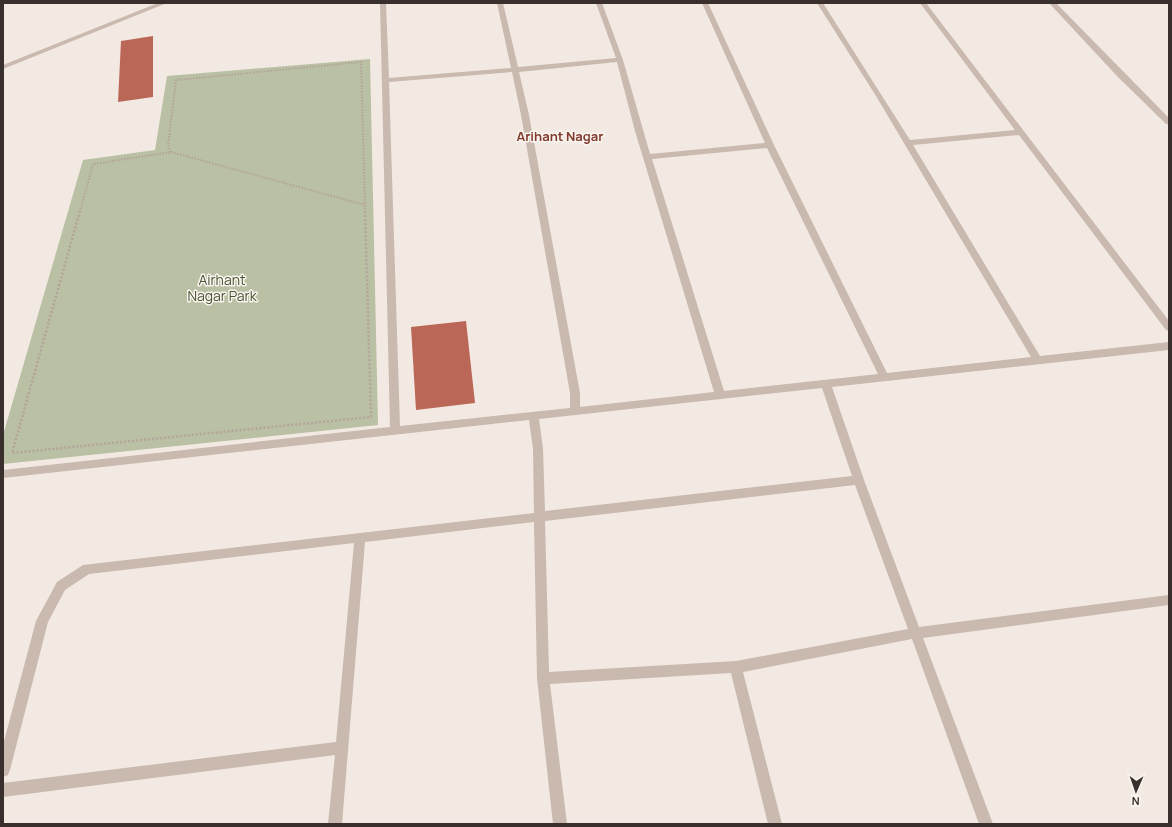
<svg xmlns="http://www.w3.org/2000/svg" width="1172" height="827" viewBox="0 0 1172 827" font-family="Manrope,sans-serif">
  <rect width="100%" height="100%" fill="#f2e9e2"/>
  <path fill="#b9c0a3" d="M370,59L378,425L3,464V435L83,160L155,150L167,76Z"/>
  <g fill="#bb6757">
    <path d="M153,36V97L118,102L121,41Z"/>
    <path d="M466,321L475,403L416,410L411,327Z"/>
  </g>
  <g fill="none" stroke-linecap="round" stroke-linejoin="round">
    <g stroke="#b5a399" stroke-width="2" stroke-dasharray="1.5 1.5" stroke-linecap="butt">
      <path d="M171,152L168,145L176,80L361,62L365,205"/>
      <path d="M80,212L93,164L171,152L365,205V212"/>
    </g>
    <path stroke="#b5a399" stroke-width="2.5" stroke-dasharray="2 2" stroke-linecap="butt" d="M80,211L12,453L371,417L365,211"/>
    <g fill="#c9b9af" fill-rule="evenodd">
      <path d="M158,3H167L3,69V65Z"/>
      <path d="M380,3H386L389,78L511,68L497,3H503L518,67L616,58L596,3H602L623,60L650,154L765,143L702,3H708L774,145L887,373L1031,357L876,96L817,3H823L910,140L1015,130L920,3H926L1169,321V331L1166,330L1019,135L913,145L1040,356L1169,342V350L832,387L864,480L919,627L1169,595V605L923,638L993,824H979L912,639L743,672L782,824H768L731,673L550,684L567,824H553L537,678L534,522L365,542L342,824H328L335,755L3,797V783L336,742L354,543L89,574L65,590L48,622L10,770L8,775L3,777V745L36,621L57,582L83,565L534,513L533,449L529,420L3,478V470L390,427ZM617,62L635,131L714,392L580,407V393L529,115L519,72ZM512,72L521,115L570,393V408L400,426L389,82ZM767,148L878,374L724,391L652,159ZM822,388L852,476L545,511L543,449L539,419ZM855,485L908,629L736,661L549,672L545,521Z"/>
      <path d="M1049,3H1056L1169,118V124H1166L1117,76Z"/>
    </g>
  </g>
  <g text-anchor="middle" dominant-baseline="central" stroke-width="3" stroke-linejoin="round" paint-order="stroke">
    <g font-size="13" font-weight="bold" fill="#803a2d" stroke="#f9f4ef">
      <text x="560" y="136">Arihant Nagar</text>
    </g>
    <g font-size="14" fill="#4b5532" stroke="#f9f4ef">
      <text x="222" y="279">Airhant<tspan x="222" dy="16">Nagar Park</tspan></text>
    </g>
  </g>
  <rect width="1172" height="827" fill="none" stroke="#392f2c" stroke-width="8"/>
  <g transform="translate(1136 791) rotate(182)" stroke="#f9f4ef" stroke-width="3" paint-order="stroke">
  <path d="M0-3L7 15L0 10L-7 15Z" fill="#392f2c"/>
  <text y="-6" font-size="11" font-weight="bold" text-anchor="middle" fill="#392f2c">N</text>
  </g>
</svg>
